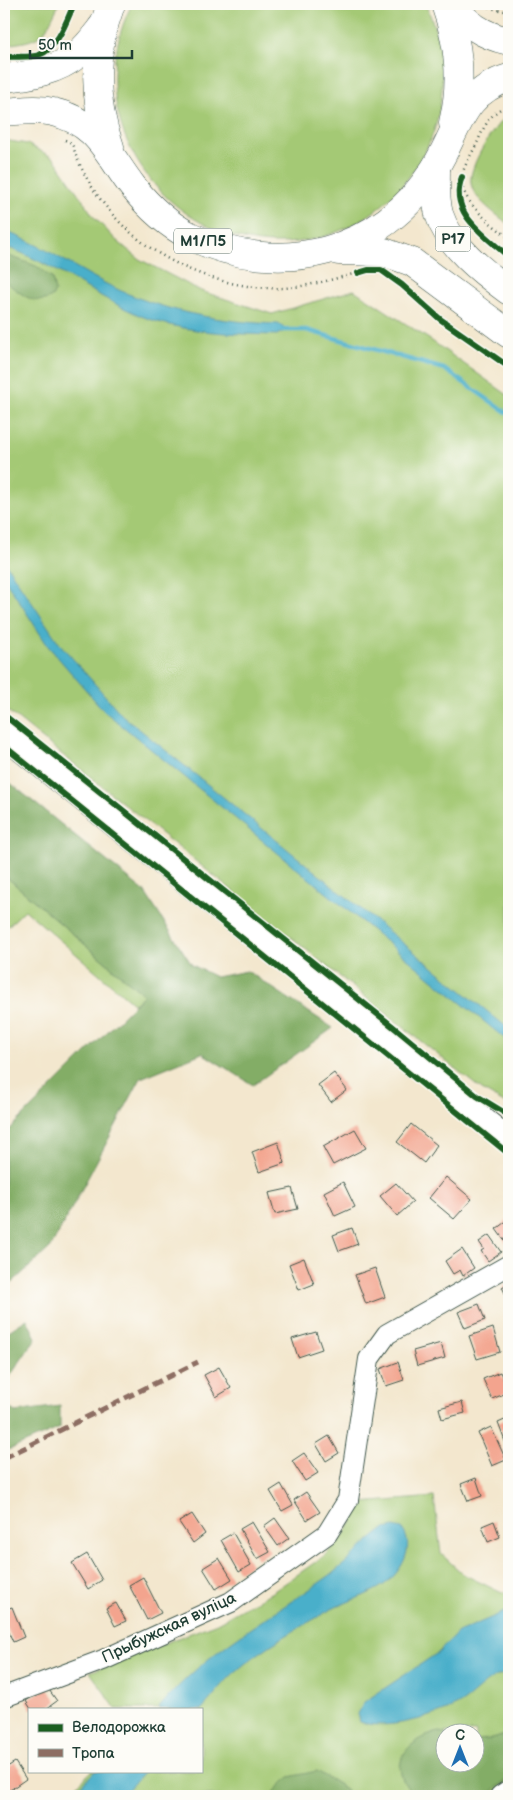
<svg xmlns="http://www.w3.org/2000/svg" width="513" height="1800" viewBox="0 0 513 1800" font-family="'Balsamiq Sans',sans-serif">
  <rect width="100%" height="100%" fill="#fdfcf7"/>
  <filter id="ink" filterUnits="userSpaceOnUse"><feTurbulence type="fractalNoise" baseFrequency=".02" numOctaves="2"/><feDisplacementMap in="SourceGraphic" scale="10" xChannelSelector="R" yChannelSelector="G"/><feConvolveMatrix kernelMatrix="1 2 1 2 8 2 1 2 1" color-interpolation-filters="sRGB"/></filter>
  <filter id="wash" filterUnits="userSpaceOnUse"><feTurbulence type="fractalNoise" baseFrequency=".0096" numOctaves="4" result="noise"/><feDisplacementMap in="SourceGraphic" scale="20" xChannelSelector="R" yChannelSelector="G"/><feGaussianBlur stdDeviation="1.12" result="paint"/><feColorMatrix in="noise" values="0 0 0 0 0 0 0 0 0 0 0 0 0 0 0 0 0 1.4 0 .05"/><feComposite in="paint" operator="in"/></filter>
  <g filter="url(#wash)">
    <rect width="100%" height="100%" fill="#f3e7ce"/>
    <g fill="#a4c974" stroke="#628354" fill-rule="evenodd">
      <path d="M4,4H59C42,39 43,40 4,45Z"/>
      <path d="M132,4H425C446,45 448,95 431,139C416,174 391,203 358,222C217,300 60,147 132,4Z"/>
      <path d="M509,113V225C497,214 473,200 471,183C468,166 496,123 509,113Z"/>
      <path d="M4,140L27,144L54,158L94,217L116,240L139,259L201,291L272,314L354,290L432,341L509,396V1106L482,1090L4,708Z"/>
      <path d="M4,875L144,995L134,1004L25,910L4,930Z"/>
      <path d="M434,1497L441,1554L463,1574L502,1593L509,1590V1787L497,1796H65L92,1771H201V1709H116L90,1672L217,1623L274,1591L324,1556L340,1540L352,1523L360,1503ZM446,1732H476V1762H446Z"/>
    </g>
    <g fill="#83ad66" stroke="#51754d">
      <path d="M4,254L36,266L52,278L55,291L52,297C33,308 19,291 4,281Z"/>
      <path d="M4,778L144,891L192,965L216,977L247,971L333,1028L253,1085L202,1053L141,1078L51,1247L4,1290V1135L144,995L4,875Z"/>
      <path d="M27,1319L36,1338L4,1385V1334Z"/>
      <path d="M4,1404L15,1412L60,1406V1428L4,1452Z"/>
      <path d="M439,1732L445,1733L446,1762H476V1740L491,1739L509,1734V1778L486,1796H414C386,1766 404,1741 439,1732Z"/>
      <path d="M317,1771L346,1789L349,1796H270L289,1777Z"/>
    </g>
    <g fill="#4aafca" stroke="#34767f">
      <path d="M4,231C45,245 79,272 119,290C171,313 222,322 278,324L283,326L284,331L277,335C232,334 184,333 141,316C94,296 52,263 4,246Z"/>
      <path d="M4,561L59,643L122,715L509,1029V1042L104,711L48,646L4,578Z"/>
      <path d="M394,1527L402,1529C416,1547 401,1572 385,1584C368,1596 347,1601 330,1610C297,1629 262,1648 234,1673C222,1684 212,1698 201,1710L158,1709C208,1648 267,1620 329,1576C349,1562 364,1543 384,1529Z"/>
      <path d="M509,1610V1673C488,1675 476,1695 458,1705C435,1717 385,1731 360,1722L358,1714L364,1702L439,1652L458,1632Z"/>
      <path d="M95,1771H145L122,1796H71Z"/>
    </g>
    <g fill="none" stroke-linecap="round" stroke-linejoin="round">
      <path stroke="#4aafca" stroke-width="4.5" d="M279,330H306L444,369L509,414"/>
    </g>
    <g id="blocks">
      <g fill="#f3a48e">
        <path d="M334,1073L347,1090L331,1102L318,1085Z"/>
        <path d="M411,1124L437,1145L424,1163L397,1142Z"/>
        <path d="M355,1129L366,1148L333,1165L323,1147Z"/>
        <path d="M278,1142L285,1163L259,1172L252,1152Z"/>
        <path d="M446,1177L472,1199L454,1219L429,1198Z"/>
        <path d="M343,1182L355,1207L335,1216L324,1192Z"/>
        <path d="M396,1183L413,1202L397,1216L380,1196Z"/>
        <path d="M292,1188L298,1209L275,1214L269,1193Z"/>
        <path d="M509,1219V1247L496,1229Z"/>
        <path d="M352,1228L358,1244L339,1251L333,1235Z"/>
        <path d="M489,1235L501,1252L488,1261L481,1251L484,1249L479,1242Z"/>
        <path d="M462,1249L474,1268L463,1276L460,1270L453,1274L445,1261Z"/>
        <path d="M304,1258L314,1284L299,1290L289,1264Z"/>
        <path d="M375,1268L385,1297L366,1304L355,1275Z"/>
        <path d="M509,1283V1301L502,1287Z"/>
        <path d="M479,1304L485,1320L465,1328L458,1312Z"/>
        <path d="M493,1328L500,1352L477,1359L469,1336Z"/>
        <path d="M316,1332L322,1349L298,1357L292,1339Z"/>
        <path d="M441,1343L445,1358L417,1366L413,1351Z"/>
        <path d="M398,1362L404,1380L386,1386L380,1369Z"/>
        <path d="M219,1367L231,1388L216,1397L204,1375Z"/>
        <path d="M500,1372L509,1392L492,1399L483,1379Z"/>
        <path d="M462,1402L465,1413L442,1419L439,1408Z"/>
        <path d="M509,1418V1443L506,1444L498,1423Z"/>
        <path d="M491,1427L506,1460L492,1466L478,1433Z"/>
        <path d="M329,1436L339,1453L326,1461L316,1444Z"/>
        <path d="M304,1453L318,1473L305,1481L292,1461Z"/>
        <path d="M476,1478L482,1496L468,1501L461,1484Z"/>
        <path d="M281,1484L293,1505L282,1511L270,1491Z"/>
        <path d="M306,1492L320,1512L307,1520L294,1500Z"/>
        <path d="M192,1514L205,1534L193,1543L179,1522Z"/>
        <path d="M275,1518L289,1538L278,1546L264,1526Z"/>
        <path d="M494,1521L500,1537L488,1542L482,1526Z"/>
        <path d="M252,1522L270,1552L257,1559L240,1529Z"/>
        <path d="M233,1533L251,1565L239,1572L221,1540Z"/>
        <path d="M87,1554L102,1580L88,1589L72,1563Z"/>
        <path d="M219,1558L232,1579L216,1589L203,1568Z"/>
        <path d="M143,1577L161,1613L147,1620L129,1585Z"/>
        <path d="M116,1603L126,1621L115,1626L106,1608Z"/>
        <path d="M12,1607L24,1637L13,1642L4,1621V1610Z"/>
        <path d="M47,1687L57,1701L46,1709H31L26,1701Z"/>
        <path d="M15,1762L26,1779L7,1792L4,1787V1769Z"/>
      </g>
    </g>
  </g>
  <g filter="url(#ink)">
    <use href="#blocks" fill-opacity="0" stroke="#3f564b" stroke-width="1"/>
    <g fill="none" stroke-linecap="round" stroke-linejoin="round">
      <defs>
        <g id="minor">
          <path d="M4,1697L103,1660L231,1602L327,1534L348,1500L369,1359L387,1334L509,1265"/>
          <path d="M500,1796L509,1790"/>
        </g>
        <path id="major" d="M4,735L509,1141"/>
        <g id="highway">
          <path d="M445,4C459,44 463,81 453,123"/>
          <path d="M449,4C469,24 480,35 509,41"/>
          <path d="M4,78C30,76 57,71 78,54C87,47 95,36 102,27"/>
          <path d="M4,112C20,111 37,108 53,112C98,122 108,155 133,187C148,206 169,225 190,236C280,279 382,254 435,168C458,131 461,92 509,78"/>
          <path d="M110,147C92,98 93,52 111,4"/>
          <path d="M436,167C436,182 435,199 439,214C449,246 483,272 509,291"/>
          <path d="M339,251L384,252L412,262L509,334"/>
        </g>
      </defs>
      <use href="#minor" stroke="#3f564b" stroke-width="22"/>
      <use href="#major" stroke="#3f564b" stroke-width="27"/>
      <use href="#highway" stroke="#3f564b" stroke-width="29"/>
      <g stroke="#3f564b" stroke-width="2.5" stroke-dasharray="1 4" stroke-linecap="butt">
        <path d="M485,4L490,8L509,12"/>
        <path d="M509,105C492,111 485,124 478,141C473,152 464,165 462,176C458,201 493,225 509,238"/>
        <path d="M65,140C68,141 70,142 72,144C74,148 75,154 77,158C84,175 93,190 104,204C142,254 206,285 268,288C298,290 329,280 357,273"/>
      </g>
      <use href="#minor" stroke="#fff" stroke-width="20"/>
      <use href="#major" stroke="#fff" stroke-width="25"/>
      <use href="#highway" stroke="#fff" stroke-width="28"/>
      <path stroke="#8d6e63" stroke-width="5" stroke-dasharray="10 5" stroke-linecap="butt" d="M4,1458L198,1362"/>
      <defs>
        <g id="cycleway">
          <path d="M4,57C14,56 29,58 39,55C58,48 67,20 74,4"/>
          <path d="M462,177C447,213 486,236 509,257"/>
          <path d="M358,273L368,270H381L402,285L440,319L509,367"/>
          <path d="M4,715L396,1029L477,1096L505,1113"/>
          <path d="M4,746L509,1154"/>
        </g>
      </defs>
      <use href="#cycleway" stroke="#fdfcf7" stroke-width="9"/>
      <use href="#cycleway" stroke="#1b5e20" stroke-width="6"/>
    </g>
  </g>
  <g text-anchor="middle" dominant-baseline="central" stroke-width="4" stroke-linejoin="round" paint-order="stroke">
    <g fill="#fdfcf7" stroke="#62766e" stroke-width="1">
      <rect x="435.5" y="226.5" width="35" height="25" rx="4"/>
      <rect x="174" y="228.5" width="58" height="25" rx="4"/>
    </g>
    <g font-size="15" font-weight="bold" fill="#1f3d34">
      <text x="453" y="239">Р17</text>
      <text x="203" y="241">М1/П5</text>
    </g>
    <g font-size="16" fill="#1f3d34" stroke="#fdfcf7">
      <text transform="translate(169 1628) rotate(-25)">Прыбужская вуліца</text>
    </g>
  </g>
  <rect width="513" height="1800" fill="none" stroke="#fdfcf7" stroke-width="20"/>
  <rect x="28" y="1708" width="175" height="65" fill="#fdfcf7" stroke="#a4b0a9"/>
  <rect x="38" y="1724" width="25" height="8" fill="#1b5e20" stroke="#a4b0a9"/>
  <text x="72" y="1732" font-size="15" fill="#1f3d34">Велодорожка</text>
  <rect x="38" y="1749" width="25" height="8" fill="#8d6e63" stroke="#a4b0a9"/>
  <text x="72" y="1758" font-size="15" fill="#1f3d34">Тропа</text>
  <g transform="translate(460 1748)"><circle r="24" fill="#fdfcf7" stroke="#a4b0a9"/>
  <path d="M0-4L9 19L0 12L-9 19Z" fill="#1f6fb2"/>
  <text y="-8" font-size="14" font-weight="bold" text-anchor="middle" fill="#1f3d34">С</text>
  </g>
  <path d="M30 50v8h102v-8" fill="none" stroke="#1f3d34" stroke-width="2.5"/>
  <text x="38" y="50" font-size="15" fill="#1f3d34" stroke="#fdfcf7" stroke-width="4" paint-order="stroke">50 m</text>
</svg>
